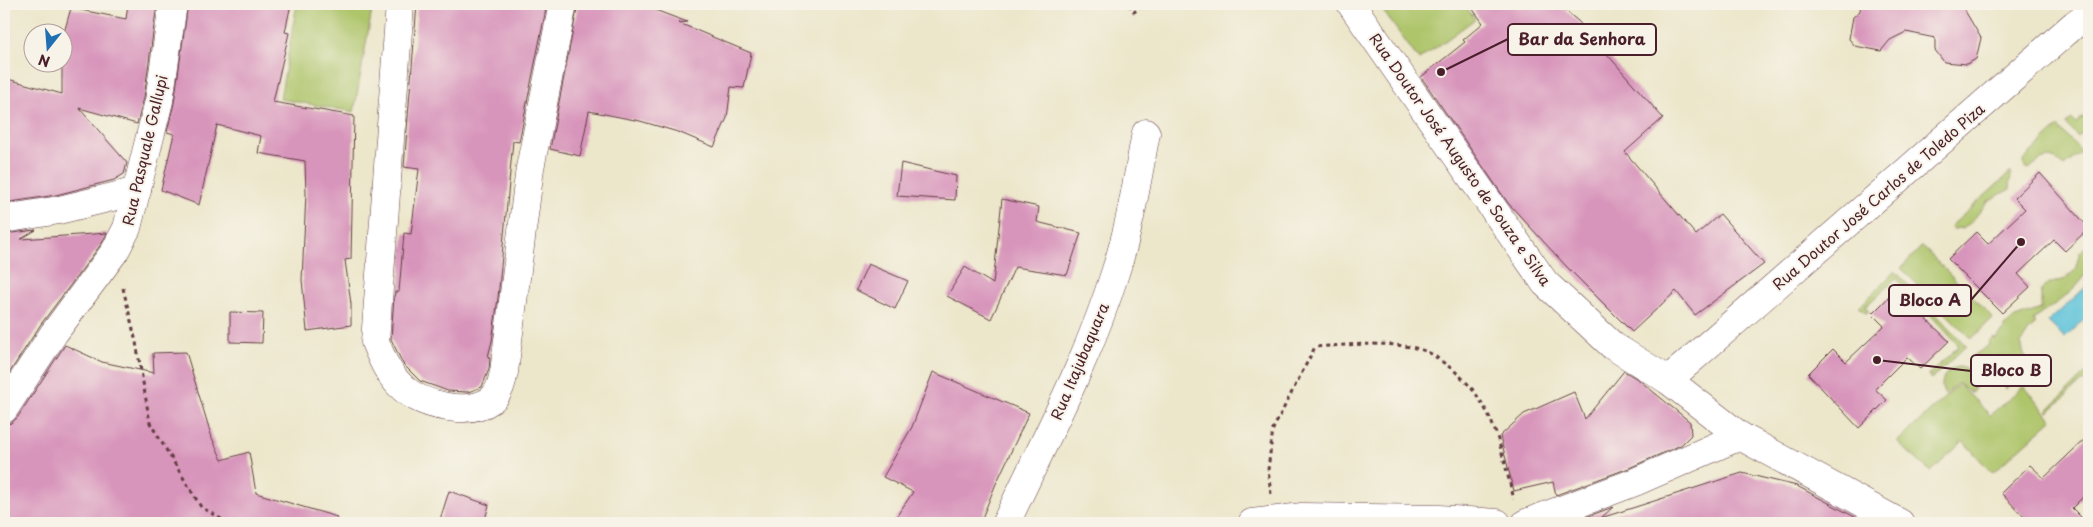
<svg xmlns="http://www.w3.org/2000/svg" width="2093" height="527" viewBox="0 0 2093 527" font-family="'Playpen Sans',sans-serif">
  <rect width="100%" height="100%" fill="#f7f3e8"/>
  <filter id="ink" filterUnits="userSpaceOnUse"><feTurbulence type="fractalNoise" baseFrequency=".02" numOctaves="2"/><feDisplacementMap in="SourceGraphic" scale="10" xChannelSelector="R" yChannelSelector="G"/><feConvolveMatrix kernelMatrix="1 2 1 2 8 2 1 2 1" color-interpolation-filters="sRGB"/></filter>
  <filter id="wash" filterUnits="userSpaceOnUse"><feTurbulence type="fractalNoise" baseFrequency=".0096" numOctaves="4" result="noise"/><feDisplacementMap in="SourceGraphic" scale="20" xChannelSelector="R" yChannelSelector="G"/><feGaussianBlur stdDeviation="1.12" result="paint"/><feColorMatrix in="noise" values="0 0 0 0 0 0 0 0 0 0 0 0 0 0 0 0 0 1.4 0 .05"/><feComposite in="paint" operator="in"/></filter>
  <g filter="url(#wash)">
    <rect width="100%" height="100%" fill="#ece6ca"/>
    <g fill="#aec56b" stroke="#7c724b">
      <path d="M297,4H373L354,112L280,99Z"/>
      <path d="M1378,4H1464L1475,19L1419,60Z"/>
      <path d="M2089,112V127L2078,137L2066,124L2072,119L2076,123Z"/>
      <path d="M2058,127L2082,152L2064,166C2049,153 2042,158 2029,169L2024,166L2023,161Z"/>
      <path d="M2011,172L2010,189L1988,201L1973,220L1963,229L1957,228L1954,230L1951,226Z"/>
      <path d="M2089,243C2089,251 2092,264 2088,270C2077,293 2051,305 2033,320L2035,325L2029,330L2021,343L2024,355L2033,369L2031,377L2020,375L2005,389V378L1998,374L1990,373L1973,356L1989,345L1988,342L1993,338L1996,339L2004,330V326L2015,318L2041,309V291L2045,285L2065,279L2075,270L2080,252Z"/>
      <path d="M1922,246L1993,318L1971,339L1901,268Z"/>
      <path d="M1895,271L1966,346L1931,379L1928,375L1959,346L1896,278L1865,307L1869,311L1866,313L1859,307Z"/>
      <path d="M1960,367C1968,368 1974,375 1976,383L1972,393L1958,383L1945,395C1937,383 1946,368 1960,367Z"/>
      <path d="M2089,370V381L2081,382L2049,412L2047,411Z"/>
      <path d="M1959,384L1990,415L2024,386L2052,420L1992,473L1963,441L1931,472L1897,442Z"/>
    </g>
    <path fill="#5cc2d9" stroke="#537082" d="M2089,284V315L2065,338L2048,322Z"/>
    <g id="blocks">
      <g fill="#d895bb">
        <path d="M128,4H157L144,98L137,124L79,108L127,163L124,174L114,180L56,195L4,203V78L62,94V40L71,8L126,19Z"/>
        <path d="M188,4H291L285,32L289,33L273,102L354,116L351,259L345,260L351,304V325L307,331L302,280L306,194L305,161L258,153L261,136L217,125L199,205L161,190L174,134L167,132L174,103Z"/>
        <path d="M417,4H547L519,142L513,141L498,298L492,341L488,357L490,358L489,369L482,387L468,392L448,391L420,381L403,364L391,339L394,297L395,292H399L404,233L411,234L419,169L404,167Z"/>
        <path d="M578,4H639L687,22L679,23L751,53L744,88L731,87L727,118L714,147L678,132L640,121L589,111L580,156L550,149Z"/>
        <path d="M1469,4H1557L1578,21L1663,118L1625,152L1696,235L1720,214L1764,264L1695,315L1676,291L1632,332L1566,266L1508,203L1421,77L1465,42L1463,40L1483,23Z"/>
        <path d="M1861,4H1961L1981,38L1976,59L1967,64L1944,62L1935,50V38L1906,32L1890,40L1881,51L1855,46L1849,39L1853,17L1860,11Z"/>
        <path d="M901,163L956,176L955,200L897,196Z"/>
        <path d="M2040,173L2089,228L2065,251L2054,240L2018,274L2030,287L2002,313L1948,259L1976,232L1988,244L2025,209L2014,198Z"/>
        <path d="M1002,199L1039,207L1037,222L1081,233L1067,275L1015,267L991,319L947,296L965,267L993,284Z"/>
        <path d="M36,230L21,239L107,233L102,243L41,324L4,381V234Z"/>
        <path d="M868,264L908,281L895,309L856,290Z"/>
        <path d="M1896,290L1949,341L1920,369L1907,357L1875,389L1887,400L1859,428L1808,374L1833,349L1846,362L1884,326L1872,314Z"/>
        <path d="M230,312L263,313L262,343L230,342Z"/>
        <path d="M65,345L102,362L154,373L153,353L186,352L212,438L222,460L249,452L256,493L337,517L336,523H4V425L11,423L17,418Z"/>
        <path d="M1624,371L1639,380L1690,422L1691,435L1681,445L1629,468L1556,495L1553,482L1514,491L1500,436L1524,414L1574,392L1585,419Z"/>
        <path d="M933,372L1029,413L995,486L980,523H892L913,492L883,477L912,427Z"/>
        <path d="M2089,435V491L2072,508L2087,523H2030L2001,493L2030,465L2044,478Z"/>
        <path d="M1742,473L1797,486L1866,523H1600L1599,520L1595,523H1570L1613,507L1601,518Z"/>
        <path d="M449,491L489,505L484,523H439Z"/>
      </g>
    </g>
  </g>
  <g filter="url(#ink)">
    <use href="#blocks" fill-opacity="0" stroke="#623d43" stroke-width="1"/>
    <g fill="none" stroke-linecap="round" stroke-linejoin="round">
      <defs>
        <g id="minor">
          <path d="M400,4L375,342C382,359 389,376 403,388C422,406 469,416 491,400C499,394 502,382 504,372L530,168L563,4"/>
          <path d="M1351,4L1545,283L1613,346L1668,380L1740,436L1900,523"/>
          <path d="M4,219L59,210L137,191"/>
          <path d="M1668,380L2075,24L2089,14"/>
          <path d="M4,409L54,333L115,251L127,228L159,101L173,4"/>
          <path d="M1006,523C1044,441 1088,360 1115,273C1130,228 1137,180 1146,133"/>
          <path d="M1252,523L1302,517L1439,519L1497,523"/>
          <path d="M1526,523L1635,482L1740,436"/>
        </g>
      </defs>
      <use href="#minor" stroke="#623d43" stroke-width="29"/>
      <g stroke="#623d43" stroke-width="3" stroke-dasharray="4 4" stroke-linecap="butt">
        <path d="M726,4L730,8"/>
        <path d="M1129,4L1134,12L1146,4"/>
        <path d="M123,288L136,342L150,423L201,507L228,523"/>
        <path d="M1271,494L1268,470L1273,429L1315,347C1346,345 1396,340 1425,351C1432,353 1438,359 1444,363C1494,398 1499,444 1514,499"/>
      </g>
      <use href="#minor" stroke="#fff" stroke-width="28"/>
    </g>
  </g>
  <g text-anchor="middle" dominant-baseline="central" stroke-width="4" stroke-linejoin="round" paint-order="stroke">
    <g font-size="15" fill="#4a1f2b" stroke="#f7f3e8">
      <text transform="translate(144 150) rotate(-77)">Rua Pasquale Gallupi</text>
      <text transform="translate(1461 159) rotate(55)">Rua Doutor José Augusto de Souza e Silva</text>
      <text transform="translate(1878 196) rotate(-41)">Rua Doutor José Carlos de Toledo Piza</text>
      <text transform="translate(1079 361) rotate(-67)">Rua Itajubaquara</text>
    </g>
  </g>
  <path fill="none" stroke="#4a1f2b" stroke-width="2" d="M1441 72L1508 39M2021 242L1971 300M1877 360L1971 371"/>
  <g fill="#4a1f2b" stroke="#f7f3e8" stroke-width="2">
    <circle cx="1441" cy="72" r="5"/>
    <circle cx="2021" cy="242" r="5"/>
    <circle cx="1877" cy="360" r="5"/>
  </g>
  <g fill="#f7f3e8" stroke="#4a1f2b" stroke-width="2">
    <rect x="1508" y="24" width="148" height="31" rx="5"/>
    <rect x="1889" y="285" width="82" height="31" rx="5"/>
    <rect x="1971" y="355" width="80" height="31" rx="5"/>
  </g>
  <g font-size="16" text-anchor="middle" font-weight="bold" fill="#4a1f2b">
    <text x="1582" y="45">Bar da Senhora</text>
    <text x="1930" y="306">Bloco A</text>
    <text x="2011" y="376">Bloco B</text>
  </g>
  <rect width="2093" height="527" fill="none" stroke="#f7f3e8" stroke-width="20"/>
  <g transform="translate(48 48) rotate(197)"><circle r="24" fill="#f7f3e8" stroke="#b29e9c"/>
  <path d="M0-4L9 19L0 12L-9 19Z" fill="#1f6fb2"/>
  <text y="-8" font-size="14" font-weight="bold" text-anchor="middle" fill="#4a1f2b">N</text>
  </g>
</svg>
